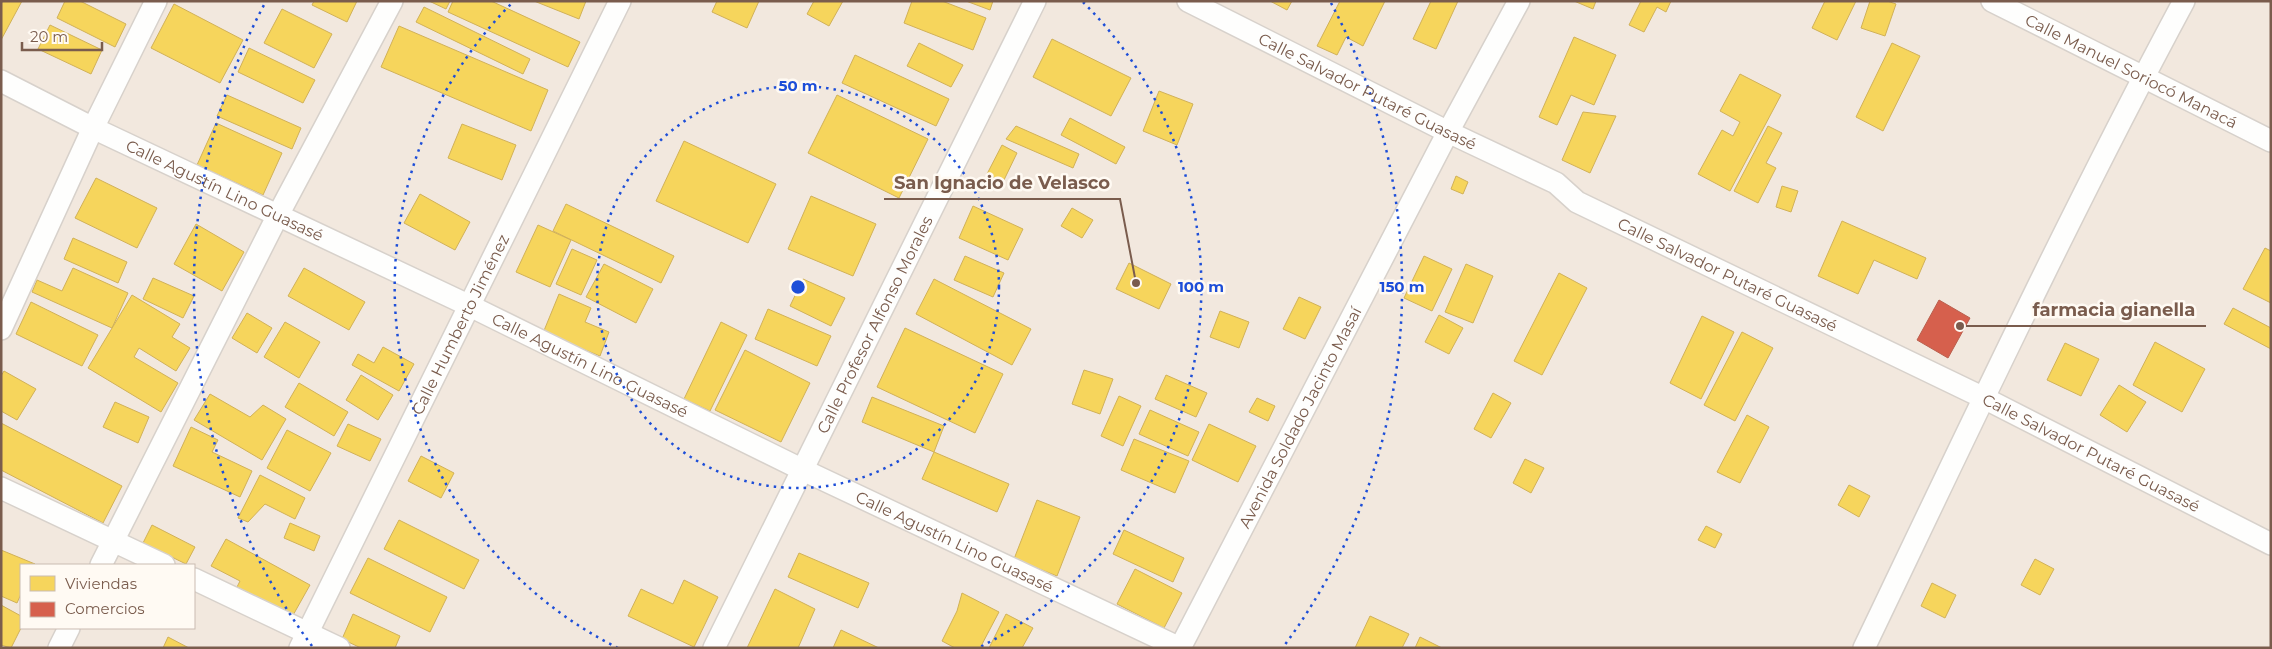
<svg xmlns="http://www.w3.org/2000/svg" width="2272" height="649" viewBox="0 0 2272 649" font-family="Montserrat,sans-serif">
  <rect width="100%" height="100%" fill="#f9f5f0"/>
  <path fill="#f2e8de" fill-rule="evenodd" d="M1,1H2271V648H1ZM21,565H194V628H21Z"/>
  <g fill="#f6d55c" stroke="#d1b158">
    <path d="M3,1H22L1,40V4Z"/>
    <path d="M65,1H80L126,24L115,47L57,18Z"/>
    <path d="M314,1H357L347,22L312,5Z"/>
    <path d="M429,1H450L446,9Z"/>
    <path d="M453,1H491L580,42L568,67L448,12Z"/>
    <path d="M534,1H586L579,19Z"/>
    <path d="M717,1H759L747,28L712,12Z"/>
    <path d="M814,1H843L829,26L807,14Z"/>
    <path d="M912,1H942L986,18L973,50L904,23Z"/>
    <path d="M966,1H993L990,10Z"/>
    <path d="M1270,1H1292L1287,10Z"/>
    <path d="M1340,1H1385L1363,46L1346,37L1337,55L1317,46Z"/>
    <path d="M1431,1H1458L1436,49L1413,39Z"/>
    <path d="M1574,1H1596L1593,9Z"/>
    <path d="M1641,1H1671L1666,12L1657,7L1644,32L1629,25Z"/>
    <path d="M1825,1H1856L1837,40L1812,28Z"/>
    <path d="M1870,1H1887L1896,4L1885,36L1861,28Z"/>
    <path d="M174,4L243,40L220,83L151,48Z"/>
    <path d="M424,7L530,59L523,74L416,22Z"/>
    <path d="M282,9L332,34L314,68L264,43Z"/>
    <path d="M50,25L102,50L91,74L38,49Z"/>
    <path d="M399,26L548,90L531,131L381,67Z"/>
    <path d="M1574,37L1616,55L1594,105L1571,95L1557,125L1539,117Z"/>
    <path d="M1052,39L1131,78L1111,116L1033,77Z"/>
    <path d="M919,43L963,65L951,87L907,66Z"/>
    <path d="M1892,43L1920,56L1883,131L1856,117Z"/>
    <path d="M249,48L315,80L303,103L238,72Z"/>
    <path d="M855,55L949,99L936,126L842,83Z"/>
    <path d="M1740,74L1781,95L1730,191L1698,174L1722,130L1733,136L1740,122L1720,111Z"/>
    <path d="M1159,91L1193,104L1177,145L1143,131Z"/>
    <path d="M227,95L301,128L292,149L217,116Z"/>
    <path d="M837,95L928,139L899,198L808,153Z"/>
    <path d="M1583,112L1616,116L1590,173L1562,160Z"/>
    <path d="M1070,118L1125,147L1116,164L1061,135Z"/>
    <path d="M216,123L282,153L263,195L197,165Z"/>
    <path d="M462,124L516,145L502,180L448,158Z"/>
    <path d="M1016,126L1079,154L1073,168L1006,139Z"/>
    <path d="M1768,126L1782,133L1766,163L1776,168L1758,203L1734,191Z"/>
    <path d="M684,141L776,184L748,243L656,201Z"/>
    <path d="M1002,145L1017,153L1003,182L987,174Z"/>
    <path d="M1456,176L1468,182L1463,194L1451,189Z"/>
    <path d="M96,178L157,208L137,248L75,218Z"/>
    <path d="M1782,186L1798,191L1791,212L1776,207Z"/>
    <path d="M420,194L470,222L455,250L404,223Z"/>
    <path d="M811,196L876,224L853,276L788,249Z"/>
    <path d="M566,204L674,256L661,283L553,231Z"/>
    <path d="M973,206L1023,229L1008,260L959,238Z"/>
    <path d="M1072,208L1093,220L1082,238L1061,226Z"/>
    <path d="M1842,221L1926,258L1917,279L1874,260L1858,294L1818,276Z"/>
    <path d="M196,224L244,252L222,291L174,264Z"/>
    <path d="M538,225L571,240L550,287L516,272Z"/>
    <path d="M73,238L127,262L118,283L64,259Z"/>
    <path d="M2265,248L2271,251V303L2243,289Z"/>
    <path d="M572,249L597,260L581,295L556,284Z"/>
    <path d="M965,256L1004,273L993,297L954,280Z"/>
    <path d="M1424,256L1452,269L1432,311L1404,298Z"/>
    <path d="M1129,263L1171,284L1159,309L1116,289Z"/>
    <path d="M604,264L653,289L636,323L586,297Z"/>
    <path d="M1466,264L1493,276L1473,323L1445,312Z"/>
    <path d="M73,268L128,293L112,328L32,292L37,280L62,291Z"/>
    <path d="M304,268L365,302L349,330L288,296Z"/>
    <path d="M1559,273L1587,288L1542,375L1514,361Z"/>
    <path d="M153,278L194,296L183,318L143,299Z"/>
    <path d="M803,279L845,298L831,326L790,306Z"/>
    <path d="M934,279L1031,329L1012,365L916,314Z"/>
    <path d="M559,294L591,308L585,322L609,332L600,356L543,333Z"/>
    <path d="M132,295L180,324L172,337L190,348L176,371L139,348L134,357L178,383L161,412L88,368Z"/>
    <path d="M1299,297L1321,307L1305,339L1283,329Z"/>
    <path d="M31,302L98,335L82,366L16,334Z"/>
    <path d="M2233,308L2271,328V349L2224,324Z"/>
    <path d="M768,309L831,336L817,366L755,339Z"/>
    <path d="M1220,311L1249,322L1239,348L1210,337Z"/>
    <path d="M247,313L272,328L257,353L232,338Z"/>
    <path d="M1439,315L1463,328L1449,354L1425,342Z"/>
    <path d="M1702,316L1734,332L1701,399L1670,383Z"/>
    <path d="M285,322L320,342L299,378L264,357Z"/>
    <path d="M721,322L747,335L710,411L684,399Z"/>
    <path d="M905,328L1003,374L975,433L877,387Z"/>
    <path d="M1742,332L1773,348L1735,421L1704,405Z"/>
    <path d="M2155,342L2205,369L2182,412L2133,385Z"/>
    <path d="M2065,343L2099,359L2081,396L2047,380Z"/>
    <path d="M383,347L414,364L399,391L352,365L358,354L374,363Z"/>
    <path d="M745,350L810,383L781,442L715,410Z"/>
    <path d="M1084,370L1113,379L1100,414L1072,404Z"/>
    <path d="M4,371L36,389L17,420L1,411V376Z"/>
    <path d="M361,375L393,395L378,420L346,400Z"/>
    <path d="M1166,375L1207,393L1196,417L1155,399Z"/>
    <path d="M299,383L348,412L334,436L285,407Z"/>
    <path d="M2119,385L2146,402L2127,432L2100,415Z"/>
    <path d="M1493,393L1511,403L1491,438L1474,429Z"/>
    <path d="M210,394L250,417L263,405L286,419L262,460L194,420Z"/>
    <path d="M1119,396L1141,406L1123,446L1101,436Z"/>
    <path d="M872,397L944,426L934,452L862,422Z"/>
    <path d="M1257,398L1275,406L1268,421L1249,412Z"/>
    <path d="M115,402L149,417L138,443L103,427Z"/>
    <path d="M1150,410L1199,432L1188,456L1139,434Z"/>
    <path d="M1747,415L1769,427L1740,483L1717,472Z"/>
    <path d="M1,423L122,486L103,523L1,470Z"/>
    <path d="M348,424L381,439L370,461L337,446Z"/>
    <path d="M1209,424L1256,446L1238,482L1192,460Z"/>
    <path d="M191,427L218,440L212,452L252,471L240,497L173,466Z"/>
    <path d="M287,430L331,453L310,491L267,468Z"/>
    <path d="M1134,439L1189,461L1175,493L1121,470Z"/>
    <path d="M934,452L1009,484L997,512L922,479Z"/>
    <path d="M421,456L454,473L441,498L408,481Z"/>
    <path d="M1525,459L1544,468L1531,493L1513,483Z"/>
    <path d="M260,475L305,498L295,519L265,504L248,522L238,518Z"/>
    <path d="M1849,485L1870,496L1859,517L1838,505Z"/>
    <path d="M1037,500L1080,517L1057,576L1014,559Z"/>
    <path d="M399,520L479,560L464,589L384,549Z"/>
    <path d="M290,523L320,536L314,551L284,538Z"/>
    <path d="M152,525L195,547L186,564L143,543Z"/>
    <path d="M1706,526L1722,534L1715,548L1698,540Z"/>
    <path d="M1124,530L1184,558L1173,582L1113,554Z"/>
    <path d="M226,539L310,585L292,617L237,587L240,581L211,566Z"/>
    <path d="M1,550L35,564L21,565V594L17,603L1,596Z"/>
    <path d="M799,553L869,583L858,608L788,577Z"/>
    <path d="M368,558L447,597L430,632L350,593Z"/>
    <path d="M2035,559L2054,569L2040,595L2021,585Z"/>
    <path d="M1135,569L1182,593L1164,628L1117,604Z"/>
    <path d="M684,580L718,597L694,647L628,616L641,589L673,604Z"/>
    <path d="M1932,583L1956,595L1945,618L1921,606Z"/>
    <path d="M775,589L815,609L798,648H747Z"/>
    <path d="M962,593L999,612L980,648H955L942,641L957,611Z"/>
    <path d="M1,605L21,616V628L11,648L1,645Z"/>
    <path d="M353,614L400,636L395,648H361L342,639Z"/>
    <path d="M1006,614L1033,628L1022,648H989Z"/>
    <path d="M1370,616L1409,634L1402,648H1355Z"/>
    <path d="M841,630L879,648H833Z"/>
    <path d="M168,637L189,648H163Z"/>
    <path d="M1420,637L1442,648H1415Z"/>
  </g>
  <path fill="#d6604d" stroke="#ba5f4d" d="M1939,300L1970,318L1948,358L1917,340Z"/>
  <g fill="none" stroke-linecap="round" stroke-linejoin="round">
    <defs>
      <g id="street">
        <path id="s1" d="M1188,1L1448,132L1556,183L1577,202L1984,398L2271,544"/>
        <path id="s2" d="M1992,1L2271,141"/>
        <path id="s3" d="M1,81L93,128L468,305L803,470L1180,648"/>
        <path d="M1,329L93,128L156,1"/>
        <path d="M1,488L164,565"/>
        <path d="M101,565L278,215L392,1"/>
        <path d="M194,579L339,648"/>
        <path d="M59,648L69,628"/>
        <path id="s4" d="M300,648L620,1"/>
        <path id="s5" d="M714,648L1035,1"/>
        <path id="s6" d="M1180,648L1448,132L1519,1"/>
        <path d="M1864,648C1968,431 2070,213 2184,1"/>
      </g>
    </defs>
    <use href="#street" stroke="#d7d1cb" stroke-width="24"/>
    <use href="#street" stroke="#fefefd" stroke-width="21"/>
  </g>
  <g fill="none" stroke="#1d4ed8" stroke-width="2.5" stroke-dasharray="2.5 5">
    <circle cx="798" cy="287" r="201"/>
    <path d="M618 648A403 403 0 0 1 513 2M1083 2A403 403 0 0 1 978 648"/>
    <path d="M312 646A604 604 0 0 1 265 3M1331 3A604 604 0 0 1 1284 646"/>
  </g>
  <g text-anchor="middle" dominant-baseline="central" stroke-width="5" stroke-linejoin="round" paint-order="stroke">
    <g font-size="16" fill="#7a5c4d" stroke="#fffaf3">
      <text stroke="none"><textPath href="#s2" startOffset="156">Calle Manuel Soriocó Manacá</textPath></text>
      <text stroke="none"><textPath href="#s1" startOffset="201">Calle Salvador Putaré Guasasé</textPath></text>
      <text stroke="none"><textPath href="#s3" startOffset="249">Calle Agustín Lino Guasasé</textPath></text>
      <text stroke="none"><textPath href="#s1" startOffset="606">Calle Salvador Putaré Guasasé</textPath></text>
      <text stroke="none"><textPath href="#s4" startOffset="361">Calle Humberto Jiménez</textPath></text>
      <text stroke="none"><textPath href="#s5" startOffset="361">Calle Profesor Alfonso Morales</textPath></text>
      <text stroke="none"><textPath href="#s3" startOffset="654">Calle Agustín Lino Guasasé</textPath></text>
      <text stroke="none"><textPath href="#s6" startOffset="260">Avenida Soldado Jacinto Masaí</textPath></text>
      <text stroke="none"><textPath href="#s1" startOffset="1011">Calle Salvador Putaré Guasasé</textPath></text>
      <text stroke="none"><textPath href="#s3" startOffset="1059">Calle Agustín Lino Guasasé</textPath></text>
    </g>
  </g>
  <circle cx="798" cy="287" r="8" fill="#1d4ed8" stroke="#fffaf3" stroke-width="2.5"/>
  <g font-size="15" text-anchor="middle" font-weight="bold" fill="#1d4ed8" stroke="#fffaf3" stroke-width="5" stroke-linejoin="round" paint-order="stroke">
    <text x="798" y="91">50 m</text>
    <text x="1201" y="292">100 m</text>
    <text x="1402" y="292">150 m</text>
  </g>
  <path fill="none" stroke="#7a5c4d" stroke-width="2" d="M1136 283L1120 199H884M1960 326L2023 326H2206"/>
  <g fill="#7a5c4d" stroke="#fffaf3" stroke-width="2">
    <circle cx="1136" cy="283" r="5"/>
    <circle cx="1960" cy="326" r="5"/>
  </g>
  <g font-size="18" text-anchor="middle" font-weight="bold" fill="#7a5c4d" stroke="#fffaf3" stroke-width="5" stroke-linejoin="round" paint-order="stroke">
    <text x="1002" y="189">San Ignacio de Velasco</text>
    <text x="2114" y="316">farmacia gianella</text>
  </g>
  <rect width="2272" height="649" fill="none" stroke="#7a5c4d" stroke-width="5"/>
  <rect x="20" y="564" width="175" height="65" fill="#fffaf3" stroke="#cabbb1"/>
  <rect x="30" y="576" width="25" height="15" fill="#f6d55c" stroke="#cabbb1"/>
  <text x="65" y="589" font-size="15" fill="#7a5c4d">Viviendas</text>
  <rect x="30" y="602" width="25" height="15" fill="#d6604d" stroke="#cabbb1"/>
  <text x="65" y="614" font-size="15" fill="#7a5c4d">Comercios</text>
  <path d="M22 42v8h80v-8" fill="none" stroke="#7a5c4d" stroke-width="2.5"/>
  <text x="30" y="42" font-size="15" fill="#7a5c4d" stroke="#fffaf3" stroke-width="4" paint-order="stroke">20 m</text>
</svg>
